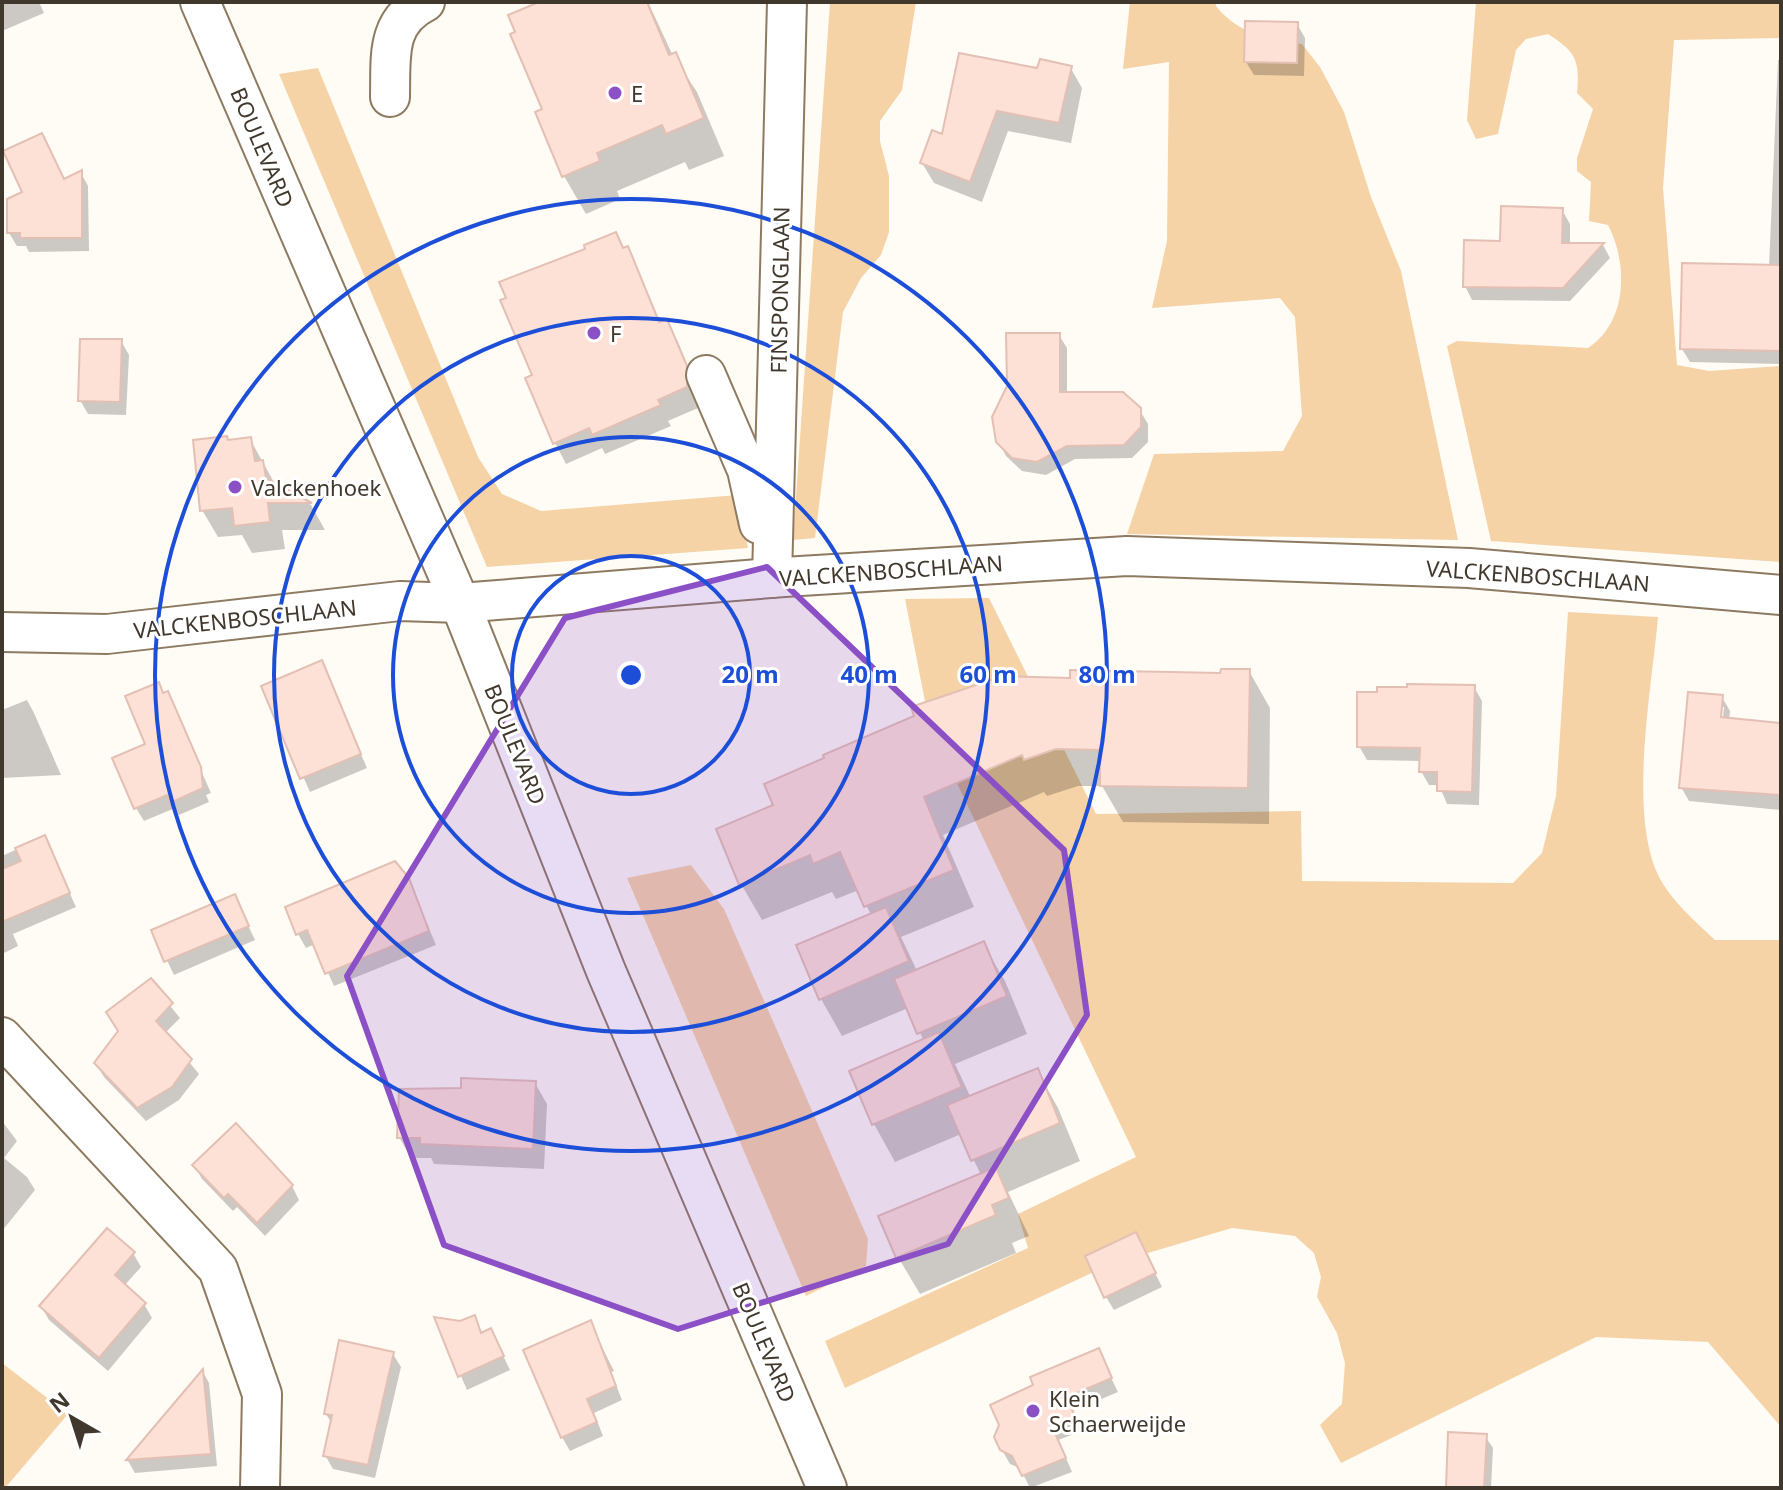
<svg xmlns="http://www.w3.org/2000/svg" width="1783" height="1490" viewBox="0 0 1783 1490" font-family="'Noto Sans',sans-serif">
  <rect width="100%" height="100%" fill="#fffbf5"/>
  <g fill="#f5d3a7">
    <path d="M830,2H916L902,90L880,121V141L889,176V232L881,255L861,278L843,312L815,538L793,540Z"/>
    <path d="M1130,2H1216V6C1238,34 1267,38 1302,44L1320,67L1344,112L1371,197L1401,271L1458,540L1127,534L1154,454L1283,451L1302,416L1295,317L1280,298L1152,308L1167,241L1169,62L1123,69Z"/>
    <path d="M1476,2H1781V38L1674,40L1663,188L1677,365L1709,371L1781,366V562L1491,541L1447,346L1457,341L1588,348C1628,322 1628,263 1608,225L1589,221L1591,182L1577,171V158L1593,109L1577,93C1580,60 1576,52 1548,34L1526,39L1516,50L1498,134L1476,139L1467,120Z"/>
    <path d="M318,68L478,457L502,494L541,511L738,495L748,548L487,567L279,74Z"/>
    <path d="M989,598L1096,814L1301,811L1302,881L1513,883L1542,853L1556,796L1568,612L1658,617C1652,687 1628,812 1658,875C1671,901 1695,921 1715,940H1781V1427L1708,1342L1596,1337L1341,1463L1320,1425L1342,1404L1345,1363L1337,1333L1317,1297L1321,1277L1314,1253L1295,1236L1232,1228L1111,1264L845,1388L825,1341L1028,1248L1018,1214L1136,1157L930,727L905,599Z"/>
    <path d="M691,865L724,909L868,1239L866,1266L806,1296L627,878Z"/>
    <path d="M2,1363L68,1414L5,1488H2Z"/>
  </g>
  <g fill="#0003" fill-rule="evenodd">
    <path d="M2,2H39L44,13L2,31Z"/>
    <path d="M544,2H648L673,56L697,92L724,156L689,170L685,162L617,191L620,199L586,214L564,176L537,113L545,110Z"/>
    <path d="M1297,24L1305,38L1304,76L1254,75L1246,62Z"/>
    <path d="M1778,60H1781V364L1690,362L1682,349L1769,267Z"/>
    <path d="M1070,67L1082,88L1071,143L1008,131L982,202L934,183L922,163L944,137L1039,70Z"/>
    <path d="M81,173L88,186L89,251L29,252L26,246H17L9,233L64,181Z"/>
    <path d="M1562,210L1570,224V245H1603L1610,258L1570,301L1472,300L1465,286Z"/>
    <path d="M627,249L661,323L666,321L678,342L697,389L698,408L668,421L671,426L605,454L602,448L566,464L555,443L535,376Z"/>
    <path d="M1059,335L1067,348V394L1139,409L1148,424V442L1132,458L1075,459L1046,475L1022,471L1006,456L998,441L1009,387Z"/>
    <path d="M121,341L129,355L126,415L88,414L80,400Z"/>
    <path d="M250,439L276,486L311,505L325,530H282L285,549L252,553L242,535L218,537L202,510Z"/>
    <path d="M321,662L367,768L310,792L263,687Z"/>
    <path d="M1249,671L1270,708L1269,824L1123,822L1102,786H1078L1047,796L1044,792L943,835L974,907L901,937L917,971L983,944L1005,981L1027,1034L955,1064L971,1098L1037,1070L1058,1108L1080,1161L1008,1192L1029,1236L1012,1243L1016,1253L920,1294L898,1257L981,1175L961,1134L895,1162L874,1124L852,1072L924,1041L908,1008L842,1036L821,999L871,915L859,890L836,899L832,892L762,920L741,884L1072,680Z"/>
    <path d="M1474,687L1482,701L1479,805L1447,804L1439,785H1429L1421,771L1422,761L1367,760L1359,746Z"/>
    <path d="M167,694L211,793L206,795L209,802L179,815L175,808L144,821L136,808L148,745L164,695Z"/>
    <path d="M1722,697L1730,711L1729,720L1781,725V810L1689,801L1681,787ZM1720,707H1724L1722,728Z"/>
    <path d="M27,700L34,713L61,775L2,778V710Z"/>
    <path d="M44,837L76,907L13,934L18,946L2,954V856Z"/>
    <path d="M408,879L436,945L334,986L315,944L306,948L298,934Z"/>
    <path d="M234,896L255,940L174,975L153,931Z"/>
    <path d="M150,981L180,1018L165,1033L199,1074L179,1100L146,1121L104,1077L96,1064Z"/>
    <path d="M535,1083L547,1104L544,1169L434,1164L431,1158H411L399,1137L463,1090Z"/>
    <path d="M2,1121L17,1141L4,1158L27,1177L35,1190L2,1231Z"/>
    <path d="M194,1165L292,1186L299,1200L265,1236L237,1207L233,1211L202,1179Z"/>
    <path d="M1143,1248L1162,1287L1114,1310L1106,1297Z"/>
    <path d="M133,1253L141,1267L124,1286L144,1304L152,1318L108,1371L49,1320L41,1306Z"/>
    <path d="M474,1318L483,1334L498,1345L510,1370L467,1390L437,1320L460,1323Z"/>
    <path d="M590,1323L614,1371L611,1372L622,1400L594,1413L603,1436L570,1451L562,1437Z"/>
    <path d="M1098,1351L1118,1392L1073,1411L1082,1431L1058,1440L1072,1472L1030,1488L1020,1468L1010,1464L1002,1450Z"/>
    <path d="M393,1354L401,1367L375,1478L333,1469L325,1455L332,1424L326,1414Z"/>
    <path d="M203,1372L209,1383L217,1466L135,1473L128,1461Z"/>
    <path d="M1485,1436L1493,1448L1491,1488H1447Z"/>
  </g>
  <g fill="#fde0d6" stroke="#e3c0b3" stroke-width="2">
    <path d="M539,2H647L669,55L676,52L704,118L666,134L662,125L597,153L600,161L562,177L535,112L542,109L510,34L515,32L508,15Z"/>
    <path d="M1245,21L1298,22L1297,63L1244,62Z"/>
    <path d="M959,53L1037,68L1040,59L1072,66L1059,123L997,111L970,182L920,163L932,130L942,134Z"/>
    <path d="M42,133L64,179L82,170V238H20V233H7V199L22,192L3,151Z"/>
    <path d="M1501,206L1563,208L1562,243H1604L1563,288L1463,287L1464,240L1500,241Z"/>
    <path d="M616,232L623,248L628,246L659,322L667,319L687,366V387L658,400L661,405L592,435L589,428L553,444L525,378L532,375L500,300L506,298L499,282L585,249L584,245Z"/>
    <path d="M1682,263L1781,265V351L1680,349Z"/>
    <path d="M1006,333H1060V392H1123L1141,408V427L1124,445L1067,446L1037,462L1012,458L996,442L992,417L1007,386Z"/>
    <path d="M80,339H122L120,402L78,401Z"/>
    <path d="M227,436L228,440L251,437L255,461L263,460L266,478L312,503H268L270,522L234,526L232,508L200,511L193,440Z"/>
    <path d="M322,660L361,754L300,779L261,686Z"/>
    <path d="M1221,669H1250L1248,788L1100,786V750L1056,749L1024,760L1022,755L924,797L954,870L864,907L840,852L813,864L810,855L739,885L716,829L773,805L764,784L824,758L823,755L914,716L911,707L1003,676L1070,678V670L1220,673Z"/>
    <path d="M159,682L163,693L168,691L201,767L203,788L170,803L167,795L134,809L112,758L145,744L125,696Z"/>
    <path d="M1407,684L1475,685L1472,792L1437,791V772H1419L1420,748L1357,747V692H1377V687H1407Z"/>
    <path d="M1688,692L1723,695L1721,717L1781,723V795L1679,788Z"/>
    <path d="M45,835L70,893L2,922V869L21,861L15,848Z"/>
    <path d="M395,861L409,878L429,931L325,974L307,930L296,935L285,907Z"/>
    <path d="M235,894L249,926L164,962L151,930Z"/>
    <path d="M886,907L909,961L819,1000L796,945Z"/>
    <path d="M984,941L1007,996L917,1034L894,979Z"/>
    <path d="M151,978L173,1003L156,1021L192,1059L172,1087L137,1108L94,1063L118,1031L106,1012Z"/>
    <path d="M939,1032L962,1087L872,1125L849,1071Z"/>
    <path d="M1038,1068L1060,1123L971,1161L947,1105Z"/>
    <path d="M461,1078L536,1081L533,1149L420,1144V1138H397L399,1089L461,1088Z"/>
    <path d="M236,1123L293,1185L257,1223L228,1194L224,1198L192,1165Z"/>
    <path d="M996,1167L1009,1198L992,1205L996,1215L896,1258L878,1216Z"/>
    <path d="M107,1228L135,1252L115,1275L146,1303L99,1358L39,1306Z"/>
    <path d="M1136,1232L1156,1273L1104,1298L1085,1256Z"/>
    <path d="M475,1315L481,1333L491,1328L504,1356L458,1377L434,1317L460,1321Z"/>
    <path d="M591,1320L616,1386L587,1399L597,1422L561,1438L523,1350Z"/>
    <path d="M339,1340L394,1352L368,1465L323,1456L332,1415L324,1414Z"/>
    <path d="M1099,1348L1112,1378L1067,1397L1075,1417L1052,1426L1066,1458L1022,1476L1012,1456L1000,1450L994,1437L999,1425L990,1405L1033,1385L1030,1377Z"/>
    <path d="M203,1369L211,1454L126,1460Z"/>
    <path d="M1448,1432L1487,1434L1484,1488H1446Z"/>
  </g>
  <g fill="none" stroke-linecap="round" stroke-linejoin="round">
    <defs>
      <g id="minor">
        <path d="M200,2L460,603L606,971L827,1488"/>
        <path d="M390,97C391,58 385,22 425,2"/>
        <path d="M706,375L747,470L759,524"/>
        <path d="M772,578L787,2"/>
        <path d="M2,632L107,634L400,601L460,603L784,577L1127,556L1469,568L1781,595"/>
        <path d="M2,1037L218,1269L262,1394L260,1488"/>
      </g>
    </defs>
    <use href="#minor" stroke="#8d7a61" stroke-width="42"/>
    <use href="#minor" stroke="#fff" stroke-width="38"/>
  </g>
  <path fill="#8c50c6" fill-opacity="0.2" stroke="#8c50c6" stroke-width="6" stroke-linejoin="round" d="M767,567L1064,850L1087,1015L948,1244L678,1329L444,1245L347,976L565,618Z"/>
  <g fill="none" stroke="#1d4ed8" stroke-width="4">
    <circle cx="631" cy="675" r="119"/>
    <circle cx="631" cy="675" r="238"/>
    <circle cx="631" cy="675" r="357"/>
    <circle cx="631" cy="675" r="476"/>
  </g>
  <g fill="#8c50c6" stroke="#fff" stroke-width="3">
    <circle cx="615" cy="93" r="8"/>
    <circle cx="594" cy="333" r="8"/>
    <circle cx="235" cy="487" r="8"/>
    <circle cx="1033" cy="1411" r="8"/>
  </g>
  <g text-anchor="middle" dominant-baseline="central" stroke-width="6" stroke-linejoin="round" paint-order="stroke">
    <g font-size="22" fill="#41382d" stroke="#fff" text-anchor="start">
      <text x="631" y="93">E</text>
      <text x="610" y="333">F</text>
      <text x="251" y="487">Valckenhoek</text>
      <text x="1049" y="1398">Klein<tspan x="1049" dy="25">Schaerweijde</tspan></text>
    </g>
    <g font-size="22" fill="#41382d" stroke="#fff">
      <text transform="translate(263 147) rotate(67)">BOULEVARD</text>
      <text transform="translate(779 290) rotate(-89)">FINSPONGLAAN</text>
      <text transform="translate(891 570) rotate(-4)">VALCKENBOSCHLAAN</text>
      <text transform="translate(1538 575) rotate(4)">VALCKENBOSCHLAAN</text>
      <text transform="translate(245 618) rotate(-6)">VALCKENBOSCHLAAN</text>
      <text transform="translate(516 744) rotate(68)">BOULEVARD</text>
      <text transform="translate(765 1342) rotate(67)">BOULEVARD</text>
    </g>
  </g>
  <circle cx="631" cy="675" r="12" fill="#1d4ed8" stroke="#fff" stroke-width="4"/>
  <g font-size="24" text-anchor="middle" font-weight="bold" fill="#1d4ed8" stroke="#fff" stroke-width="6" stroke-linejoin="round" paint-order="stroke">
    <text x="750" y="683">20 m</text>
    <text x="869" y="683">40 m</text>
    <text x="988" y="683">60 m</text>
    <text x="1107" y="683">80 m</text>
  </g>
  <rect width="1783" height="1490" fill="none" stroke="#41382d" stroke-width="8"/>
  <g transform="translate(72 1418) rotate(321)" stroke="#ffffff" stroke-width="6" paint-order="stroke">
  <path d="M0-6L14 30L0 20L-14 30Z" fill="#41382d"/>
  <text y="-12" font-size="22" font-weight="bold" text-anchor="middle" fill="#41382d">N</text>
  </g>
</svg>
